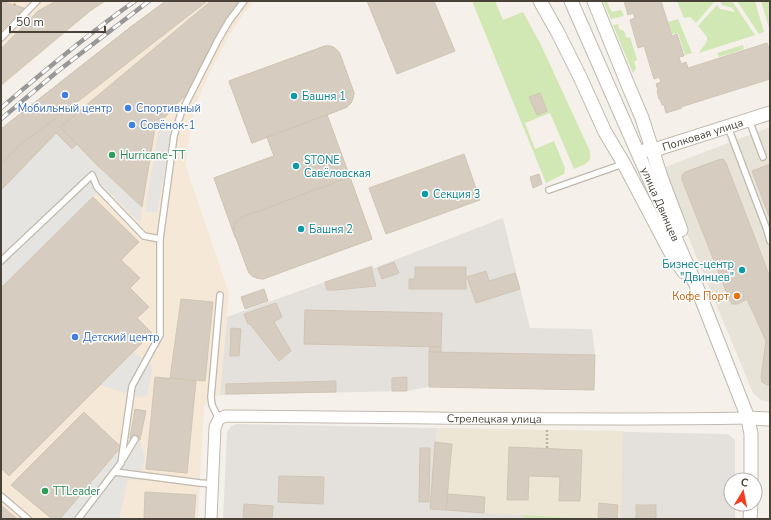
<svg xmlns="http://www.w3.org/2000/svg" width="771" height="520" viewBox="0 0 771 520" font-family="'Nunito Sans',sans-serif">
  <rect width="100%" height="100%" fill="#f5f1ea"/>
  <path fill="#e8e3d8" d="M770,127V402L761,400L753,393L660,169Z"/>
  <g fill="#f5e8d7">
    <path d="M1,1H106L90,12L1,87Z"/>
    <path d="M166,1H254L243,15L229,36L210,72L194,109L185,164L229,293L220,395L211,397L204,407L198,519H1V129L132,26Z"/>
  </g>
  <g fill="#e4e0db">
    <path d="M503,218L530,328L592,329L595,355L594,390L429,387L407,391L220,395L227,317L372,265L374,268Z"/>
    <path d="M237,424L728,434L735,440V480H731V504H735V519H585L524,515V519H223L227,432L231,426Z"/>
  </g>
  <path fill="#ede6d5" d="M437,428L623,431L621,519H585L484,513L430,509Z"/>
  <g fill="#d1e7b4">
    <path d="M472,1H495L503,20L523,12L541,45L589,149C594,163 585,164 574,169L550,113L525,123L535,149L554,141L565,168L564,174L546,183Z"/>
    <path d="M603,1H607L610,9L612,12L621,10L624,16L611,19Z"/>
    <path d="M677,1H715L696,23L690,17L684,18Z"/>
    <path d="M720,1H732L755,35L699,53C701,48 708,43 707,37L698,26L717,5L720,9L735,12L732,8L722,5Z"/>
    <path d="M737,1H755L764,32L759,34Z"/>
    <path d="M761,1H770V31Z"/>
    <path d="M678,19L692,53L685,55L678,33L672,34L668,22Z"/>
    <path d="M618,24L619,29L624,31L626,37L628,38L630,37L637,60L634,62L636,68L633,73L613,25Z"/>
    <path d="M743,45L744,49L719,57L717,53Z"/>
    <path d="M524,515L585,519H524Z"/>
  </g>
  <g fill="#e6e4e1">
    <path d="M159,128L171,130L157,213L145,211Z"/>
    <path d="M56,133L72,149L77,144L96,164L142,207L140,223L103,186L93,197L1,288V190Z"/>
    <path d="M133,352L153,367L147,397L135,396L100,385Z"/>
    <path d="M130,438L140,440L145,458L140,481L128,479L119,519H60Z"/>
  </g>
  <g fill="#d6cdc0" stroke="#d1c5b3">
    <path d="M1,1L24,8L1,31Z"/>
    <path d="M56,1H105L90,11L1,85V49L38,11Z"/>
    <path d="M166,1H207L17,147L1,165V129L132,26Z"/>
    <path d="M166,1H207L71,107L77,113L60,127L77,144L72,149L56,133L1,190V129L132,26Z"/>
    <path d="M211,1H240L220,29L187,94L177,104L155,128L142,207L96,164L60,127Z"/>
    <path d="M367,1H434L455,51L397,74Z"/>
    <path d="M624,1H661L672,36L677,34L684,56L679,57L681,64L686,62L688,68L767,43L769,48H770V79L684,106L681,107L682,108L666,113L664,105H662L660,99H659L657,91L658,90L656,84L661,82L659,77L654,79L644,46L638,48L630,20L635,18L633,13L628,15Z"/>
    <path d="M325,46H330L335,48L339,52L354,93L353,98L351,103L347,107L327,115L372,239L268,277L263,279L257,278L252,276L249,273L247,268L214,178L274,156L267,137L252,143L229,81Z"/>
    <path d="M325,46H330L335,48L339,52L341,57L354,93L353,98L351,103L347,107L342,109L252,143L229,81Z"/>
    <path d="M540,93L547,111L537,115L529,97Z"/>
    <path d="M71,107L77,113L60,127L77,144L72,149L56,133L1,190V165L17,147Z"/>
    <path d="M327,115L350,177L240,218L236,222L234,226V232L235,237L214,178L274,156L267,137Z"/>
    <path d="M464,154L480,200L386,234L369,188Z"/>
    <path d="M723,159L726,163L770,277V385H767L762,382L761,377L766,341L747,299L737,304H732L730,301L682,180V175L685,172L718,160Z"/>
    <path d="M770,164V219L752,171Z"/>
    <path d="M539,174L542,184L533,188L530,177Z"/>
    <path d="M350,177L372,239L263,279L257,278L252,276L249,273L234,232V226L236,222L240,218Z"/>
    <path d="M93,197L139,242L121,260L140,278L130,288L149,307L137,318L152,333L9,476L1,468V288Z"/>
    <path d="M394,262L399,273L382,279L378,268Z"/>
    <path d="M371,267L376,286L336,290H327L325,282Z"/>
    <path d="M415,267H466V289H409V279H415Z"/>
    <path d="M486,271L489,281L515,273L520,289L476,303L467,277Z"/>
    <path d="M264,289L268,301L245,309L241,297Z"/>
    <path d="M181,299L213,302L205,381L170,378Z"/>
    <path d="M276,303L282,317L274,322L291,351L279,361L250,324H248L244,314Z"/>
    <path d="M305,310L442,313L441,347L304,344Z"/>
    <path d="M231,328L241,329L239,356H230Z"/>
    <path d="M430,347H441V352H429Z"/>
    <path d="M429,352L595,355L594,390L429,387Z"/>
    <path d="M155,377L196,381L187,473L146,469Z"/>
    <path d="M407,377V391H392V378Z"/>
    <path d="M336,381V392L226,394V384Z"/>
    <path d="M135,409L146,411L140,440L130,438Z"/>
    <path d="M84,412L121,447L60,519H52L11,485Z"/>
    <path d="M435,442L452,444L446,510L430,509Z"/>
    <path d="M509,447L582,450L580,501H559L560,477L529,476L528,500H507Z"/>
    <path d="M420,448H430L429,502H419Z"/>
    <path d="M279,476L324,477L323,504L278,502Z"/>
    <path d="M145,492L196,495L194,519H144Z"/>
    <path d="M448,494L485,497L484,513L446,510Z"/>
    <path d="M599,503L618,505L617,519L598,517Z"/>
    <path d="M244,504L273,506L272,519H243Z"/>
    <path d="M1,505L17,519H1Z"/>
    <rect x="636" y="505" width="20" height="14"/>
  </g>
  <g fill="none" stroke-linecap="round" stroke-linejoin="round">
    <defs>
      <g id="service">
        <path d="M1,38L37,1"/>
        <path d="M749,120L763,157"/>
        <path d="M728,127L767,230L770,231"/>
        <path d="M549,190L623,164"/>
        <path d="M767,230L770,241"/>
        <path d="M1,261L92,175L97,187L144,236L160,239"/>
        <path d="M219,419L212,405L211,397L220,295"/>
        <path d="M123,459L135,439"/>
        <path d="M115,472L200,483L213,484"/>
        <path d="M1,496L28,519"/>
        <path d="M78,519L121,463L132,386L160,335V239L174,136L181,113L218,40L229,21L244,1"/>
      </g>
      <g id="minor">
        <path id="s1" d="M211,519L215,427L219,419L225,416C399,417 574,421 748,418"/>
      </g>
      <g id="tertiary">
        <path d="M540,1L558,33L580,77L605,132L624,164L672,255L684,272"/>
        <path id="s2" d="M571,1L696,285L748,418L751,434V480"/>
        <path d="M594,1L628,85L642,118L661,177L681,230"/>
        <path id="s3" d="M646,150H654L770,113"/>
        <path d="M748,418L770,419"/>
        <path d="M750,519L751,504"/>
      </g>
    </defs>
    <use href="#service" stroke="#c0b9ad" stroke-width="8"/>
    <use href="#minor" stroke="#c0b9ad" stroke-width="13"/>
    <use href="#tertiary" stroke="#c0b9ad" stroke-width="15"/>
    <g stroke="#c1b49e" stroke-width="2.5" stroke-dasharray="2 2" stroke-linecap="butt">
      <path d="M14,5L17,1"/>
      <path d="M547,448V430"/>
    </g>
    <use href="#service" stroke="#fff" stroke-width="5.5"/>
    <use href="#minor" stroke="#fff" stroke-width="11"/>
    <use href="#tertiary" stroke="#fff" stroke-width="13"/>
    <defs>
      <g id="rail">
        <path d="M1,108C44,71 88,34 135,1"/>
        <path d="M1,119L58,71L149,1"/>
      </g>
    </defs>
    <use href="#rail" stroke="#989898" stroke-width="4.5"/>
    <use href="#rail" stroke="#fff" stroke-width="3" stroke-dasharray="9" stroke-linecap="butt"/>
  </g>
  <g fill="#3f7fe0" stroke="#fff" stroke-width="1.5">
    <circle cx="65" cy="95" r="4"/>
    <circle cx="128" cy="108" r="4"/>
    <circle cx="132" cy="125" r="4"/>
    <circle cx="75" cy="337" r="4"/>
  </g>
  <g fill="#0f9aa8" stroke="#fff" stroke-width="1.5">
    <circle cx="294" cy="96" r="4"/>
    <circle cx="296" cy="166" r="4"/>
    <circle cx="425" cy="194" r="4"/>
    <circle cx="301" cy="229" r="4"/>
    <circle cx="742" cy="270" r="4"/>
  </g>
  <g fill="#2e9e5b" stroke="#fff" stroke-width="1.5">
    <circle cx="112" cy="155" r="4"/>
    <circle cx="45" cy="491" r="4"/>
  </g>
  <circle fill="#e8710a" stroke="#fff" stroke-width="1.5" cx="737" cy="296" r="4"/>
  <g text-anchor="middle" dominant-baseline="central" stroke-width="3" stroke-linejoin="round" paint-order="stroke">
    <g font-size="11" fill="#0d838f" stroke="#fff" text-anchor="start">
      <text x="302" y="96">Башня 1</text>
      <text x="304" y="160">STONE<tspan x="304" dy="13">Савёловская</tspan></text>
      <text x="433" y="194">Секция 3</text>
      <text x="309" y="229">Башня 2</text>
      <text x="734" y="264" text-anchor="end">Бизнес-центр<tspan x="734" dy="13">"Двинцев"</tspan></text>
    </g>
    <g font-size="11" fill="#366cbe" stroke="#fff" text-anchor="start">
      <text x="65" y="108" text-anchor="middle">Мобильный центр</text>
      <text x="136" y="108">Спортивный</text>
      <text x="140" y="125">Совёнок-1</text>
      <text x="83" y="337">Детский центр</text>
    </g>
    <g font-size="11" fill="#494238" stroke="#fff">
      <text stroke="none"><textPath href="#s3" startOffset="59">Полковая улица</textPath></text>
      <text stroke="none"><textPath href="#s2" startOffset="222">улица Двинцев</textPath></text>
      <text stroke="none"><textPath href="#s1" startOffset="377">Стрелецкая улица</textPath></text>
    </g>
    <g font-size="11" fill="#27864d" stroke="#fff" text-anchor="start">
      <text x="120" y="155">Hurricane-TT</text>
      <text x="53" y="491">TTLeader</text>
    </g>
    <g font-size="11" fill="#c56008" stroke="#fff" text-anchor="end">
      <text x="729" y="296">Кофе Порт</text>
    </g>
  </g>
  <rect width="771" height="520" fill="none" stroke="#494238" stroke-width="4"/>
  <g transform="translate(743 492) rotate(10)"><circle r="19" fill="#ffffff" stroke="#b6b3af"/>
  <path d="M0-3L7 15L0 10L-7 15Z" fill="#f43e22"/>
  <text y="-6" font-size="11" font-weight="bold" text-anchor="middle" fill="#494238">С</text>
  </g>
  <path d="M10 26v6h95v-6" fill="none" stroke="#494238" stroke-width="2"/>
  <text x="16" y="26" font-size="12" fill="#494238" stroke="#ffffff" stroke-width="3" paint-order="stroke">50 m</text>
</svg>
